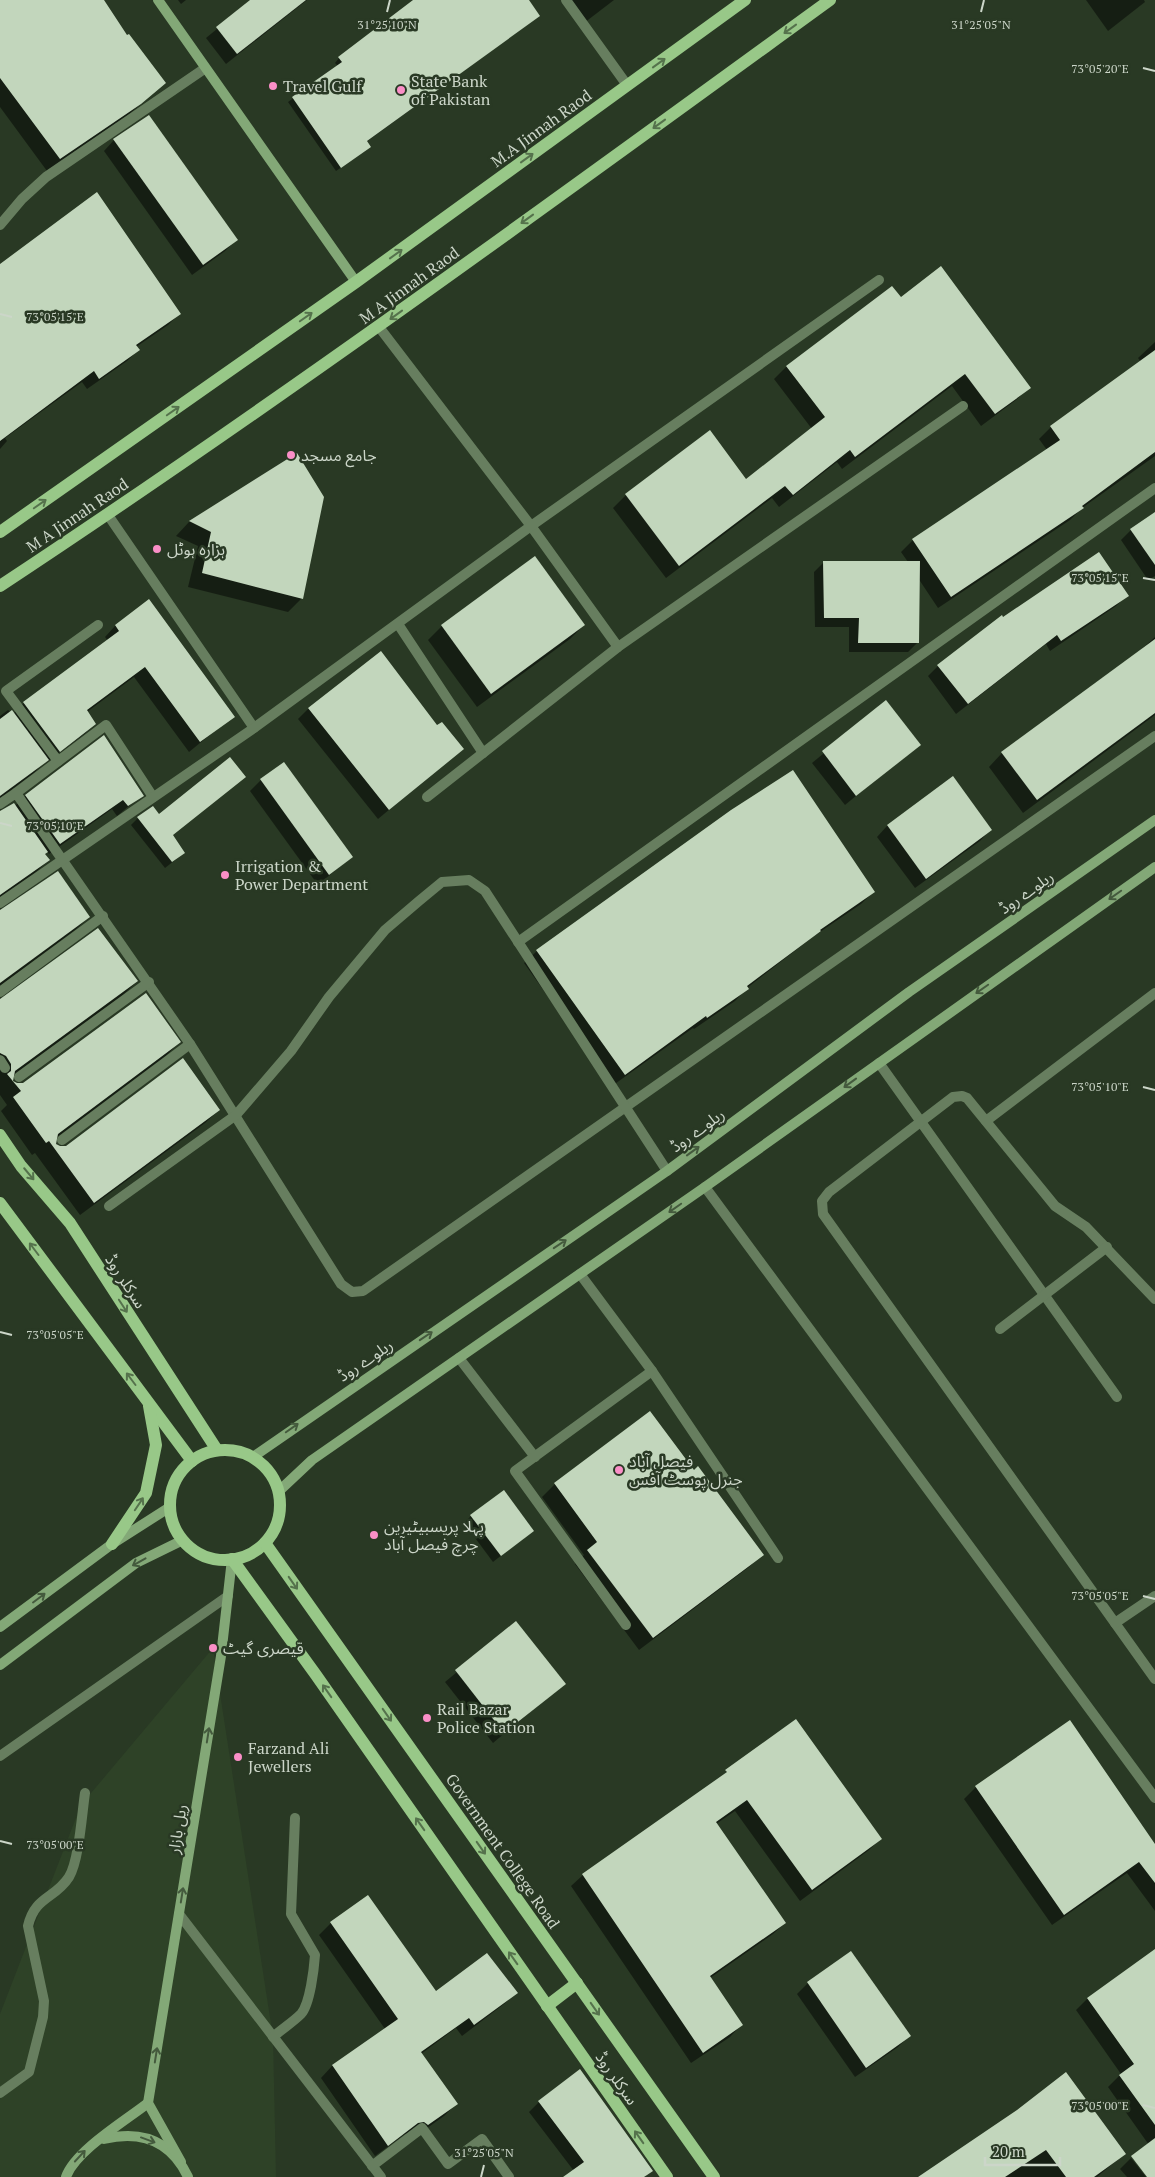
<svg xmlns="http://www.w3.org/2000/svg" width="1155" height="2177" viewBox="0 0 1155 2177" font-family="'PT Serif','Noto Sans Arabic',serif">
  <rect width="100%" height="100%" fill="#293924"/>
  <path fill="#2e4227" d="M213,1648L273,2037L276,2177H0V2014L81,1805Z"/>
  <g fill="#0007">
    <path d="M0,0H103L127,37L164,83L127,116L47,171L0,107Z"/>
    <path d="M178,0H186L181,4Z"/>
    <path d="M252,0H307L226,64L206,38Z"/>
    <path d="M415,0H528L539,16L366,142L365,151L336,171L288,102L338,66L335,63L339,58Z"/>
    <path d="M567,0H614L584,23Z"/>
    <path d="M1086,0H1144L1145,2L1108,31Z"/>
    <path d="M114,140L236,240L225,251L192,275L104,151Z"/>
    <path d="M0,266L179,314L168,325L136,347L138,350L127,361L87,389L82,382L5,438L7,441L0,449Z"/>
    <path d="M900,299L1029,387L1016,400L981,426L952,386L842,469L837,462L779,507L772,498L666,578L613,508L626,495L746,480L812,429L774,379L787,366Z"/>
    <path d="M1155,342V456L1082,508L1070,520L938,608L918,578V642L908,652H849V627H815L814,572L824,562H908L901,552L913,540L1047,450L1039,439L1051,427L1141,362L1138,358Z"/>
    <path d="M297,455L302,598L288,612L188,587L198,546L176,536L189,522Z"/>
    <path d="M1155,513V576L1148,580L1121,540L1131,530Z"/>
    <path d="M1127,595L1116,606L1050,651L1046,644L956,714L928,676L938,666L1003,618Z"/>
    <path d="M149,601L233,716L189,752L134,677L87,712L95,724L84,734L48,761L47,759L34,773L0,798V716L8,710L13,714L24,703L108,641L105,637L115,626Z"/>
    <path d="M584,625L570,639L477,707L428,640L442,626Z"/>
    <path d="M1155,637V715L1023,813L989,767L1002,753L1135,655Z"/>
    <path d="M886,702L919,744L845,805L812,763Z"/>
    <path d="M309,708L437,727L462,749L378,819L298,719Z"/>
    <path d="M952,778L990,830L980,841L915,888L877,837L887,826Z"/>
    <path d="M261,780L351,857L318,885L250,791Z"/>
    <path d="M26,795H142L117,816L112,809L49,854L47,851L44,854L48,860L35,873L0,898V812L15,806Z"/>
    <path d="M138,818L172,836L184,853L165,868L131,825Z"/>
    <path d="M874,891L861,904L814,936L747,988L735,1001L694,1029L693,1028L612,1086L524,963L537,951Z"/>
    <path d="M0,910L89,917L75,930L0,986Z"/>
    <path d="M137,981L123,995L13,1075L12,1081L16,1085L24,1084L179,1042L166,1056L56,1138L55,1144L59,1148L219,1110L205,1123L80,1215L35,1153L32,1155L1,1111L7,1105L0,1095V999Z"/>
    <path d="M650,1413L694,1472L762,1554L749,1567L639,1650L575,1564L584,1555L542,1497L555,1484Z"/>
    <path d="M471,1516L532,1531L493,1562L464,1523Z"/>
    <path d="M516,1623L564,1684L493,1743L445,1682Z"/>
    <path d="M796,1721L881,1838L869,1850L800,1901L735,1811L716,1824L785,1923L773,1934L710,1978L741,2025L730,2037L691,2063L571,1886L583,1875L717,1780Z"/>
    <path d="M976,1787L1155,1846V1911L1127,1873L1052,1925L964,1799Z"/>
    <path d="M368,1897L436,1993H516L504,2004L462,2036L456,2028L421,2054L456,2104L444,2116L416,2136L412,2133L405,2134L375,2156L321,2078L332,2066L385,2029L319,1935L331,1923Z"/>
    <path d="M1155,1951V2177H1149V2145L1108,2087L1121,2074L1076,2010L1088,1998Z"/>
    <path d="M808,1983L909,2036L898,2047L855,2077L797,1994Z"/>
    <path d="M539,2102L651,2170L644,2177H566L574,2171L529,2112Z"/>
    <path d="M1018,2111L1124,2154L1097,2177H921Z"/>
    <path d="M1131,2158L1146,2177H1127L1120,2169Z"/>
  </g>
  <g fill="#c2d6bc">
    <path d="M0,0H104L127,35L129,34L166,83L141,104L60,159L0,78Z"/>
    <path d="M250,0H306L237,54L216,27Z"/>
    <path d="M413,0H529L540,16L367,141L371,147L341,168L292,97L342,62L338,57Z"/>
    <path d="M149,115L238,240L203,265L113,139Z"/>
    <path d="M97,192L181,314L136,345L140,350L99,379L94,371L0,441V264Z"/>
    <path d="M941,266L1031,388L995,414L965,374L855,457L850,450L793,495L785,486L679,566L625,494L710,430L746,479L825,417L786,366L892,286L901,297Z"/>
    <path d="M1155,350V452L1082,506L1084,508L951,597L912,539L1060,440L1050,426Z"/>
    <path d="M297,453L324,497L303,599L202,573L211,532L189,521Z"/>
    <path d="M1155,512V565L1130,529Z"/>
    <path d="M1099,552L1129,596L1061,641L1057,635L968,704L937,665L1002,615L1003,617Z"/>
    <path d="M535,556L585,625L491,694L441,625Z"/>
    <path d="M823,561H920L919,643H858L859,618H824Z"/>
    <path d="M149,599L235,717L200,742L145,667L87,710L96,724L60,752L23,702L119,631L115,625Z"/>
    <path d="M1155,639V713L1037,800L1001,752Z"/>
    <path d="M381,651L437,725L442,722L464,749L389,810L308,708Z"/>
    <path d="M886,700L921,745L856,796L822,751Z"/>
    <path d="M12,710L49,760L0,796V719Z"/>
    <path d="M104,735L144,796L128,806L123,800L60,844L25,795Z"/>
    <path d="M230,757L246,777L173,835L185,853L172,862L137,817L153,806L159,814Z"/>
    <path d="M284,762L353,857L329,875L260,779Z"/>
    <path d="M793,770L875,892L820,930L821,931L747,986L749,989L707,1018L706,1016L625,1075L536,950L731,810Z"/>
    <path d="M953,776L992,830L926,879L887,825Z"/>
    <path d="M14,803L48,852L45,854L50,860L0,895V811Z"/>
    <path d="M58,871L90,917L0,983V910Z"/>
    <path d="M98,928L138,981L15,1071L13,1081L17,1083H23L146,993L181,1042L58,1134L56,1144L60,1146H66L183,1058L220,1110L94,1203L49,1141L46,1143L13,1097L21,1091L7,1074L11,1071V1064L6,1056L0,1053V999Z"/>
    <path d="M650,1411L694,1470L698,1466L764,1555L653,1638L587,1550L597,1542L554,1483Z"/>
    <path d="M504,1490L534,1531L501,1556L470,1515Z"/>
    <path d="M516,1621L566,1684L504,1733L455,1670Z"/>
    <path d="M796,1719L882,1839L812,1890L747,1800L716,1822L786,1923L710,1976L743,2025L703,2053L582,1874L727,1772L725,1770Z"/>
    <path d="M1070,1720L1155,1844V1883L1139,1862L1064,1915L975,1786Z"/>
    <path d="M368,1895L436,1991L487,1953L518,1993L474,2025L469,2018L421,2052L458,2104L428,2125L424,2122L418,2123L388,2146L332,2065L398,2019L330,1922Z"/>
    <path d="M1155,1949V2125L1119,2075L1134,2064L1087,1998Z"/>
    <path d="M851,1951L911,2036L866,2068L807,1982Z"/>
    <path d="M580,2069L653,2171L644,2177H563L584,2162L538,2101Z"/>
    <path d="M1066,2072L1126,2154L1094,2177H1066L1046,2150L1005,2177H918L1017,2110Z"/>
    <path d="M1155,2138V2177H1147L1131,2156Z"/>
  </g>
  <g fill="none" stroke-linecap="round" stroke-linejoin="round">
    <g stroke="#677e5f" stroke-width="10">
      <path d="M566,0L627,85"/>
      <path d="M0,225L22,199L46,177L204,69"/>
      <path d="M580,1274L652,1371L778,1558"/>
      <path d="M459,1358L535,1457"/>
      <path d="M626,1625L515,1471L652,1371"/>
    </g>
    <g stroke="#677e5f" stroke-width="10">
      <path d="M379,327L531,526L618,647"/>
      <path d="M108,515L254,728"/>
      <path d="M398,624L483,753"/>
      <path d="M58,761L6,691L98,625"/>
      <path d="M16,793L106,725L153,797"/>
      <path d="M427,797L618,647L963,406"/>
      <path d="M0,804L16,793L190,1044L341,1284L352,1292L363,1291L1155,736"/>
      <path d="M0,903L254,728L531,526L879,280"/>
      <path d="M518,942L1155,488"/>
      <path d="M0,992L103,916"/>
      <path d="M0,1060L5,1068"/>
      <path d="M879,1063L1117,1397"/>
      <path d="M19,1077L149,982"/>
      <path d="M986,1121L1155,993"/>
      <path d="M62,1140L190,1044"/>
      <path d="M705,1187L1155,1798"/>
      <path d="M109,1206L236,1115L291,1051L329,997L385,930L419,901L442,882L469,880L485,891L667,1171"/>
      <path d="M1155,1299L1086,1227L1055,1206L967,1098L962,1096L953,1097L829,1192L822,1201L823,1214L1155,1679"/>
      <path d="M1000,1329L1107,1247"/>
      <path d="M1115,1623L1155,1596"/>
      <path d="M0,1756L228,1596"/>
      <path d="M179,1914L381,2177"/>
      <path d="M273,2037C282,2029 293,2022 301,2014C310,2004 314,1969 315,1955L291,1914L295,1818"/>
      <path d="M0,2093L29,2072L43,2017L44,2001L28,1926C35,1896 55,1899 69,1877C79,1861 82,1813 85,1793"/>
      <path d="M372,2166L422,2128L448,2164L482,2139L509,2177"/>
    </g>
    <g stroke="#83a877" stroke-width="10">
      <path d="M158,0L356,282"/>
      <path d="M253,1457L667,1171L909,992L1155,820"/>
      <path d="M279,1491L312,1460L705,1187L1155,867"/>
      <path d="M0,1627L112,1544L170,1507"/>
      <path d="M0,1665L136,1563L183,1540"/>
      <path d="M104,2139C142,2130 171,2141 188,2177"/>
      <path d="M181,2162L148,2103L221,1656L232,1559"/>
      <path d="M66,2177C75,2151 125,2121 148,2103"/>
    </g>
    <g stroke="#98c888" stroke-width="12">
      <path d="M0,532L356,282L745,0"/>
      <path d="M0,586C283,399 556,199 830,0"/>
      <path d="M0,1135L21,1166L70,1223L217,1450"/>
      <path d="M0,1203L192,1461"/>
      <circle cx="225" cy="1505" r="55"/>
      <path d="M265,1543L714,2177"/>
      <path d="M112,1544L146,1493L156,1445L149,1406"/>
      <path d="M232,1559L316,1675L667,2177"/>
      <path d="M547,2006L577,1983"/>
    </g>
  </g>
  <defs><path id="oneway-shaft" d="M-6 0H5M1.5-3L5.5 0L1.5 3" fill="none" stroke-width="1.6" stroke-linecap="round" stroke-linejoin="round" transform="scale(1.25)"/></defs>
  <g stroke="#55724c">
    <use href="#oneway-shaft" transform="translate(790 29) rotate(144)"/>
    <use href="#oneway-shaft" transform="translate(659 63) rotate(-36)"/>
    <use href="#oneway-shaft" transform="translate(659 124) rotate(144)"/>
    <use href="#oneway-shaft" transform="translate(527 158) rotate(-36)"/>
    <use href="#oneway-shaft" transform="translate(527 219) rotate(144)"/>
    <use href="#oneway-shaft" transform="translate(396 254) rotate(-36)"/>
    <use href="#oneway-shaft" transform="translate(396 315) rotate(144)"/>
    <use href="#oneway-shaft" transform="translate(306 317) rotate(-35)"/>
    <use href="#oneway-shaft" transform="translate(173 411) rotate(-35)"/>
    <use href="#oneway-shaft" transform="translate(40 504) rotate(-35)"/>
    <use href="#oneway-shaft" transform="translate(29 1174) rotate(50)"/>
    <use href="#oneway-shaft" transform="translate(34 1249) rotate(-127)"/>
    <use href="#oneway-shaft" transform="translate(123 1306) rotate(57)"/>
    <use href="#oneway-shaft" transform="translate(131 1379) rotate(-127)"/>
    <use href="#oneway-shaft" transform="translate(139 1504) rotate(-56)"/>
    <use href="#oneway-shaft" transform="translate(293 1583) rotate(55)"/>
    <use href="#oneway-shaft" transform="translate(327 1691) rotate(-125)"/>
    <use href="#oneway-shaft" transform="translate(387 1715) rotate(55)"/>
    <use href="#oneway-shaft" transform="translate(420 1824) rotate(-125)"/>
    <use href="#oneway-shaft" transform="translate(481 1848) rotate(55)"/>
    <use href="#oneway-shaft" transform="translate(513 1958) rotate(-125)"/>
    <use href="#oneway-shaft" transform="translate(595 2009) rotate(55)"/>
    <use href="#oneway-shaft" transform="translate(639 2137) rotate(-125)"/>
  </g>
  <g stroke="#445a3d">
    <use href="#oneway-shaft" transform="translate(1115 895) rotate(145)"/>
    <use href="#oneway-shaft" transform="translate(982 989) rotate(145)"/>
    <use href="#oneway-shaft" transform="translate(850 1083) rotate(144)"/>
    <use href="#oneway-shaft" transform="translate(693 1151) rotate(-36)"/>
    <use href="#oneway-shaft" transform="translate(675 1208) rotate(145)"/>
    <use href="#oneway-shaft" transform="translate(560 1244) rotate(-34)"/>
    <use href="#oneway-shaft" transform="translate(426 1336) rotate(-34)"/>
    <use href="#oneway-shaft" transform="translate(292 1428) rotate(-35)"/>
    <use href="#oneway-shaft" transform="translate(139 1562) rotate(151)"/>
    <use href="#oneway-shaft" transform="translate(39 1598) rotate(-37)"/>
    <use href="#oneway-shaft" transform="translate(208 1735) rotate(-81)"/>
    <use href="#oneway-shaft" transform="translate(182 1895) rotate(-81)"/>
    <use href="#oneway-shaft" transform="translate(156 2055) rotate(-81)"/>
    <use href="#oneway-shaft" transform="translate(148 2140) rotate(20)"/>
    <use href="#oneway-shaft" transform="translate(80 2156) rotate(-47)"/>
  </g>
  <path fill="none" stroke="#ccd6c9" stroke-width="2" d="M387,12L390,0M981,12L984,0M1143,68L1155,71M0,314L12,317M1143,578L1155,580M0,823L12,826M1143,1087L1155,1090M0,1332L12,1335M1143,1596L1155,1599M0,1841L12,1844M1143,2105L1155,2108M481,2177L484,2165"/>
  <g fill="#fa8fc7" stroke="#293924" stroke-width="2">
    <circle cx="273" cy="86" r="5"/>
    <circle cx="401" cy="90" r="5"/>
    <circle cx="291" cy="455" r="5"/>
    <circle cx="157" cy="549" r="5"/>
    <circle cx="225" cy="875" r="5"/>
    <circle cx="619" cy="1470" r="5"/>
    <circle cx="374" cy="1535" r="5"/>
    <circle cx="213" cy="1648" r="5"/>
    <circle cx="427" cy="1718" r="5"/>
    <circle cx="238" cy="1757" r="5"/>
  </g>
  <g text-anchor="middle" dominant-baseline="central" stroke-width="5" stroke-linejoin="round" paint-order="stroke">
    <g font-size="16" fill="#ccd6c9" stroke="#293924" text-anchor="start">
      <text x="411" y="81">State Bank<tspan x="411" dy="18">of Pakistan</tspan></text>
      <text x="283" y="86">Travel Gulf</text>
      <text x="301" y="455">جامع مسجد</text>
      <text x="167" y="549">ہزارہ ہوٹل</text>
      <text x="235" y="866">Irrigation &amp;<tspan x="235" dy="18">Power Department</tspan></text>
      <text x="629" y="1461">فیصل آباد<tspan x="629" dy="18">جنرل پوسٹ آفس</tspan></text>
      <text x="384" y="1526">پہلا پریسبیٹیرین<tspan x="384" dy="18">چرچ فیصل آباد</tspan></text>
      <text x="223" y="1648">قیصری گیٹ</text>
      <text x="437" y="1709">Rail Bazar<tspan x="437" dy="18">Police Station</tspan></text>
      <text x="248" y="1748">Farzand Ali<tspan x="248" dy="18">Jewellers</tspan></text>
    </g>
    <g font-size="16" fill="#ccd6c9" stroke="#293924">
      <text transform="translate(541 128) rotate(-36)">M.A Jinnah Raod</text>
      <text transform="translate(409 285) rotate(-36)">M A Jinnah Raod</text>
      <text transform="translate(77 515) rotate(-34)">M A Jinnah Raod</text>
      <text transform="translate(1026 892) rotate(-35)">ریلوے روڈ</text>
      <text transform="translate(697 1130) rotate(-36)">ریلوے روڈ</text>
      <text transform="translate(126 1281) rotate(57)">سرکلر روڈ</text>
      <text transform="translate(365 1360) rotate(-34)">ریلوے روڈ</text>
      <text transform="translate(177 1829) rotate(-81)">ریل بازار</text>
      <text transform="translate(503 1851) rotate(55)">Government College Road</text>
      <text transform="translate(617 2078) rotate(55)">سرکلر روڈ</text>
    </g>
  </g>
  <g font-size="12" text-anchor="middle" fill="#ccd6c9" stroke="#293924" stroke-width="5" stroke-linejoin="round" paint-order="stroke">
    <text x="387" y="29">31°25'10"N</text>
    <text x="981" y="29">31°25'05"N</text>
    <text x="1100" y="73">73°05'20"E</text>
    <text x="55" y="321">73°05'15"E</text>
    <text x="1100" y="582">73°05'15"E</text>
    <text x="55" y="830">73°05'10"E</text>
    <text x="1100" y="1091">73°05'10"E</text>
    <text x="55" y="1339">73°05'05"E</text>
    <text x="1100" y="1600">73°05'05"E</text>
    <text x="55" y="1849">73°05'00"E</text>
    <text x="1100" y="2110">73°05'00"E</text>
    <text x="484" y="2157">31°25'05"N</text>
  </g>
  <path d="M985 2157v8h75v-8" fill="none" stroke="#ccd6c9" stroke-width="2.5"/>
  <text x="992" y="2157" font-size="15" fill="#ccd6c9" stroke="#293924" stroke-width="4" paint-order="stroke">20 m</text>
</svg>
